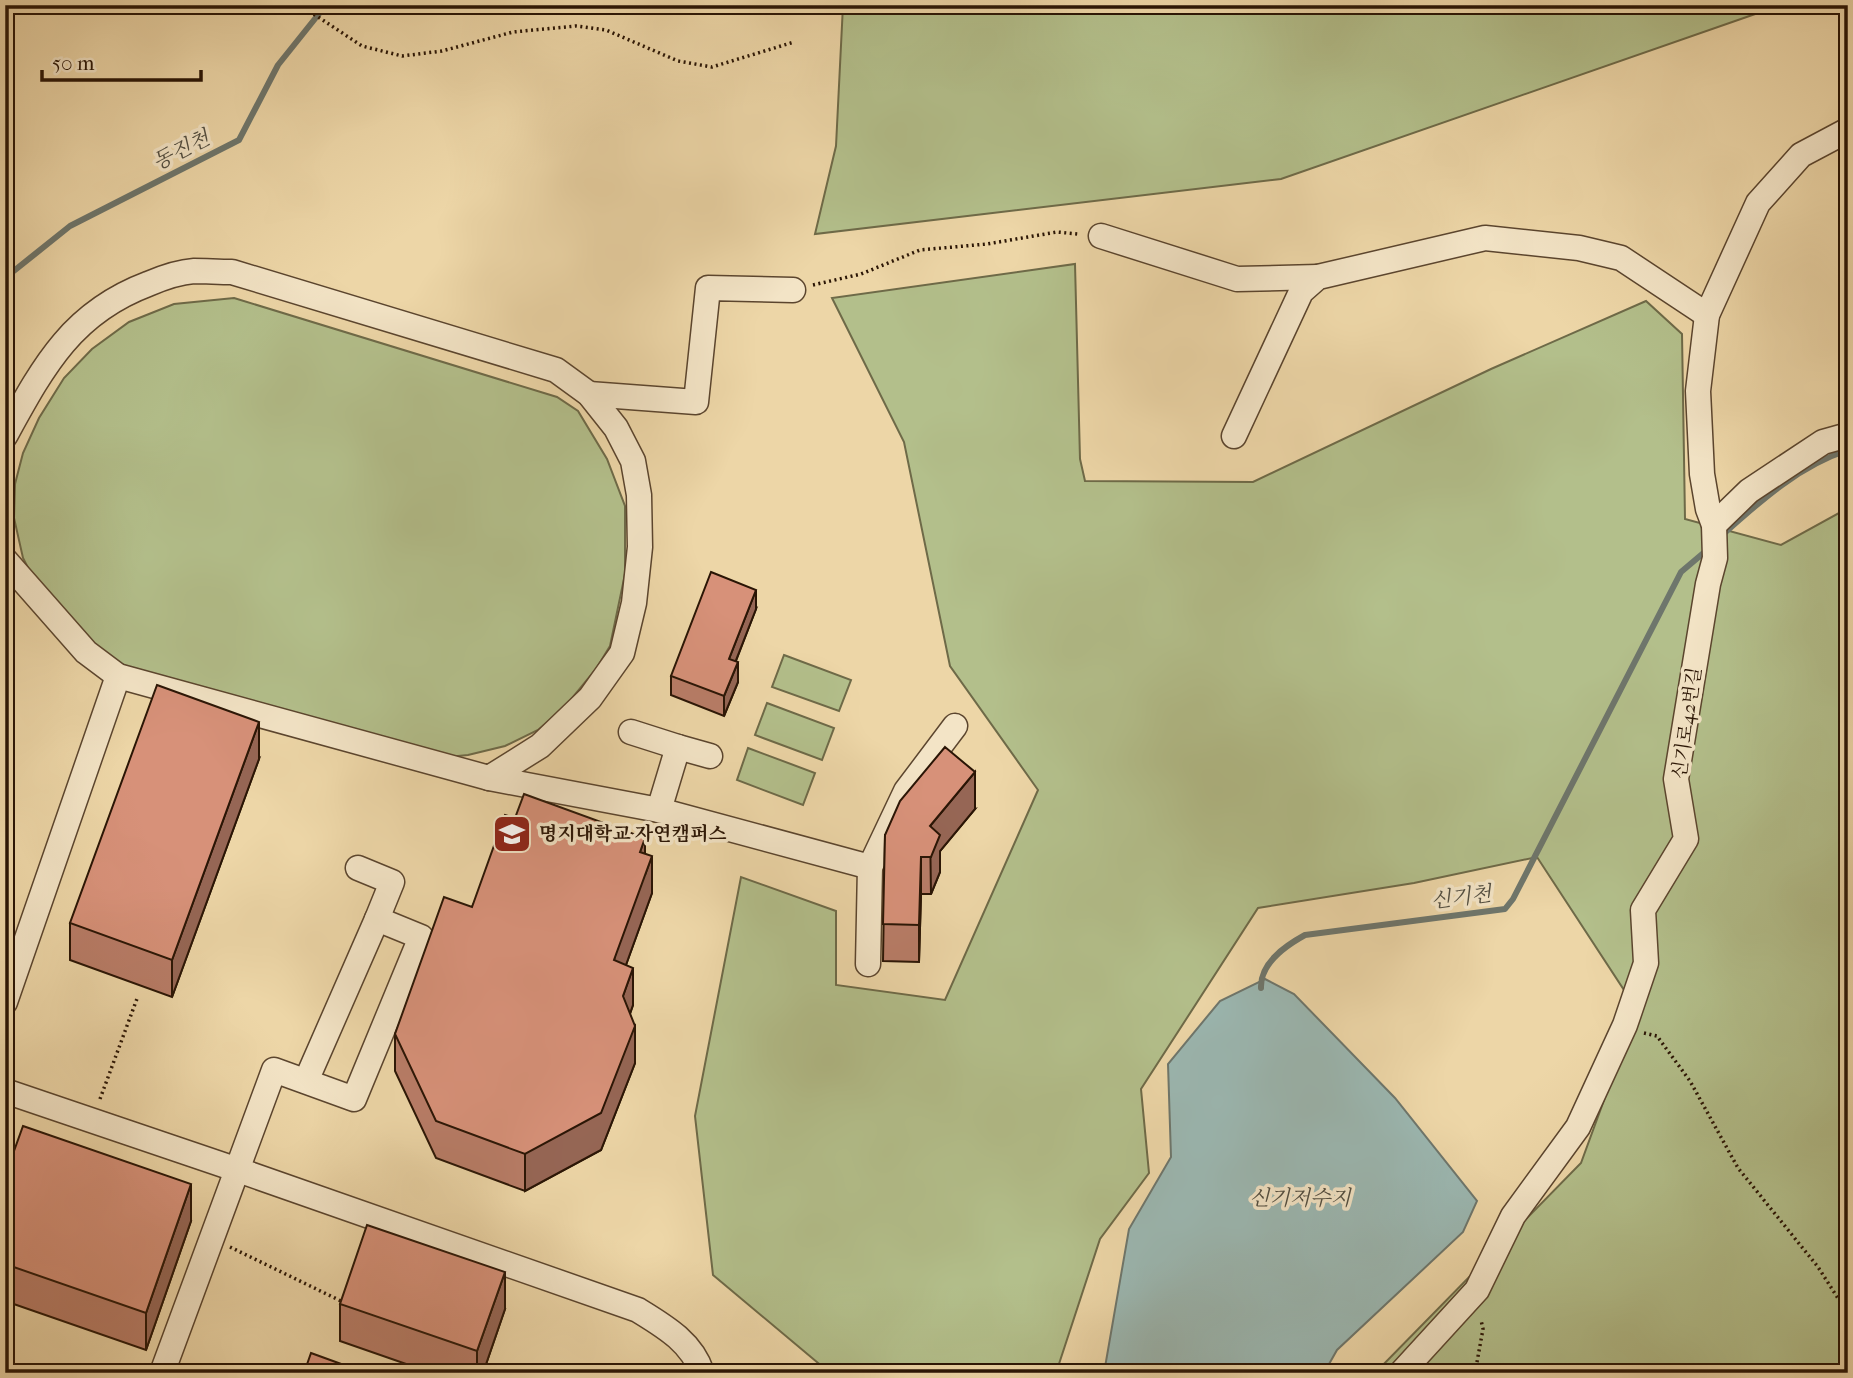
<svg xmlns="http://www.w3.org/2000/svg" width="1853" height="1378" viewBox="0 0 1853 1378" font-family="'IM FELL French Canon','Noto Serif KR',serif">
  <rect width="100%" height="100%" fill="#edd6a7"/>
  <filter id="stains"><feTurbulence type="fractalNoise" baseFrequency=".00286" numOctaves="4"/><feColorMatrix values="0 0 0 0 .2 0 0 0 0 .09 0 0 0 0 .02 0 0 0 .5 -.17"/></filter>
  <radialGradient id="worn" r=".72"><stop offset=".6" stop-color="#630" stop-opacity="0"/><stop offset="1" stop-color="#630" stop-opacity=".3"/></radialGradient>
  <g fill="#b3bf8b" stroke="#6e6a48" stroke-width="2">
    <path d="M843,5H1781L1281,179L815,234L836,146Z"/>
    <path d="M1075,264L1080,459L1085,481L1253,482L1491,369L1646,301L1682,334L1685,519L1781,545L1848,508V1373H1375L1581,1163L1637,1010L1537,857L1414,883L1258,908L1141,1089L1149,1173L1100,1239L1056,1373H830L713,1275L695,1116L741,877L836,911V985L945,1000L1038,790L950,666L904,442L832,298Z"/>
    <path d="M234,298L557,397L578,411L607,459L625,506V574L610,646L596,669L564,708L538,730L505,746L468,755L428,759L107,664L42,595L23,558L14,518L15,484L23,453L39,418L64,378L92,349L129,322L174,304Z"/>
    <path d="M784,655L851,680L839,711L772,687Z"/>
    <path d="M767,703L834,728L822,760L755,735Z"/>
    <path d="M748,748L815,773L803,805L737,780Z"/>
  </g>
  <path fill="#9bb7b1" stroke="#6e766c" stroke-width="2" d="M1265,979L1294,994L1395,1098L1477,1201L1463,1232L1337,1350L1324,1373H1104L1129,1229L1171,1157L1168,1064L1220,1001Z"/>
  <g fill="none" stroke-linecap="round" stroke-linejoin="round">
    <g stroke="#6e766c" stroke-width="6">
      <path d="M5,278L70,226L239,140L278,65L326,5"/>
      <path d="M1720,537C1758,503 1798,466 1848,450"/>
      <path d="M1261,988C1260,963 1285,946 1305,935L1505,909L1513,899L1681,572L1707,550"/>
    </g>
    <defs>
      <g id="minor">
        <path d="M1101,236L1237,279L1318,277"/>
        <path d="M589,394L696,402L708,288L793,290"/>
        <path d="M5,436C43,367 71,313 148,284C162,278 179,272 194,271C206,271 219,272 232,272L556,370L589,394L616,428L633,461L639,495L640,547L634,603L622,653L590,698L540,746L489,778L118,676L86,652L5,560"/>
        <path d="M1234,436L1301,292L1318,277L1485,238L1579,248L1621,258L1707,315"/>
        <path d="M1714,525L1749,491L1823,442L1848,435"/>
        <path d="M631,732L678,747L659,810"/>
        <path d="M678,747L710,756"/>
        <path d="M489,778L659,810L870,867L906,791L955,726"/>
        <path d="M358,868L392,882L377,919"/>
        <path d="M868,964L870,867"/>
        <path d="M5,1002L118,676"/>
        <path d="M5,1091L238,1170L638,1310C664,1326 692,1342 702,1373"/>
        <path d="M162,1373L274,1070L354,1099L421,937L377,919L306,1081"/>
        <path d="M1401,1373L1477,1290L1513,1216L1578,1127L1625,1025L1646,963L1643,910L1686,839L1676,779L1708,584L1715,558L1714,525L1708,509L1702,474L1698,391L1707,315L1758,203L1801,155L1848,130"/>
      </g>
    </defs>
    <use href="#minor" stroke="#5b452e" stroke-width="27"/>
    <g stroke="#2a1505" stroke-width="3.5" stroke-dasharray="2 3.5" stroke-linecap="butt">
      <path d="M300,5L362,46L402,56L442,51L513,32L576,26L606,30L678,61L712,67L794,42"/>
      <path d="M813,285L861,274L920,250L987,244L1057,232L1078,234"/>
      <path d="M1644,1033L1657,1036L1690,1081L1738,1168L1818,1267L1848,1314"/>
      <path d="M100,1099L138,996"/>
      <path d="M230,1247L343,1302"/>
      <path d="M1475,1373L1483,1329L1481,1320"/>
    </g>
    <use href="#minor" stroke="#f3e4c6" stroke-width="24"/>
  </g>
  <g fill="#b97d68" stroke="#2a1505" stroke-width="2">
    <path d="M756,609L736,661L738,682L724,716L671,695V676Z"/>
    <path d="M259,759L172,997L70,960V923Z"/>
    <path d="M975,809L940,851V872L931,894H921L919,962L883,961L885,835Z"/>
    <path d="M515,818L645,853L652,893L626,965L633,1005L630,1014L635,1063L601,1150L525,1191L436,1158L395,1071V1034L472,907Z"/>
    <path d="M5,1176L191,1221L146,1350L5,1301Z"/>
    <path d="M340,1304L505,1309L483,1373H432L340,1341Z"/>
  </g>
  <g fill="#966655" stroke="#2a1505" stroke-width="2">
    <path d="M756,590V609L729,678V659Z"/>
    <path d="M738,662V682L724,716V696Z"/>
    <path d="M259,722V759L172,997V960Z"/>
    <path d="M975,772V809L940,851V872L931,894L930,826Z"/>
    <path d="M645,838V875L652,856V893L614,998V960L640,852Z"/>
    <path d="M921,857V894L919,962V925Z"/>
    <path d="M633,968V1005L623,1033V996Z"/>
    <path d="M635,1026V1063L601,1150L525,1191V1154Z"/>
    <path d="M191,1184V1221L146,1350V1313Z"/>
    <path d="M505,1272V1309L483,1373H477V1351Z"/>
  </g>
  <g fill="#d79179" stroke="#2a1505" stroke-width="2">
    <path d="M711,572L756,590L729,659L738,662L724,696L671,676Z"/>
    <path d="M157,685L259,722L172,960L70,923Z"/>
    <path d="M945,747L975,772L930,826L940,835L931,857H921L919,925L883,924L885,835L900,801Z"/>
    <path d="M524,794L645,838L640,852L652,856L614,960L633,968L623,996L635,1026L601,1113L525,1154L436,1121L395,1034L444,897L472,907L505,815L515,818Z"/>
    <path d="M23,1126L191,1184L146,1313L5,1264V1176Z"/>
    <path d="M367,1225L505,1272L477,1351L340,1304Z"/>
    <path d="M311,1353L366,1373H304Z"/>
  </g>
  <defs>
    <symbol id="university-square" viewBox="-11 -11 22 22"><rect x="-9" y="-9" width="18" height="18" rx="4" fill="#8f2418" stroke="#f3e4c6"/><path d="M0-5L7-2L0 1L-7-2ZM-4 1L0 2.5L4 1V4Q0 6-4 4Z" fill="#fff"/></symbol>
  </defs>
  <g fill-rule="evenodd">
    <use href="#university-square" x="490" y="812" width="44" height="44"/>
  </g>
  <g text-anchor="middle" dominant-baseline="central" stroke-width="7" stroke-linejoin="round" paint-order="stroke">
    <g font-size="19" fill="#2a1505" stroke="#f3e4c6">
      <text transform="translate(1687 723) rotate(-82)">신기로42번길</text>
    </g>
    <g font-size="19" font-weight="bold" fill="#2a1505" stroke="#f3e4c6" text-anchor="start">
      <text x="539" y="834">명지대학교 자연캠퍼스</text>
    </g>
    <g font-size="21" font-style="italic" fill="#524e41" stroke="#f3e4c6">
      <text transform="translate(181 150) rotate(-27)">동진천</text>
      <text transform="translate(1461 897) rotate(-7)">신기천</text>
      <text x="1300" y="1198">신기저수지</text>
    </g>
  </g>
  <rect width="1853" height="1378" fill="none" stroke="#edd6a7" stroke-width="28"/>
  <rect x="7" y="7" width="1839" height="1364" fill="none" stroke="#2a1505" stroke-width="3.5"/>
  <rect x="14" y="14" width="1825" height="1350" fill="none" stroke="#2a1505" stroke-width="2"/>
  <path d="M42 70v10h159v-10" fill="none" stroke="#2a1505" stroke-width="3.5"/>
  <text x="52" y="70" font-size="21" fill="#2a1505" stroke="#f3e4c6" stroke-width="5" paint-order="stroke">50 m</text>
  <rect width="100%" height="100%" filter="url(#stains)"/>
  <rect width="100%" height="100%" fill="url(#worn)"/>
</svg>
